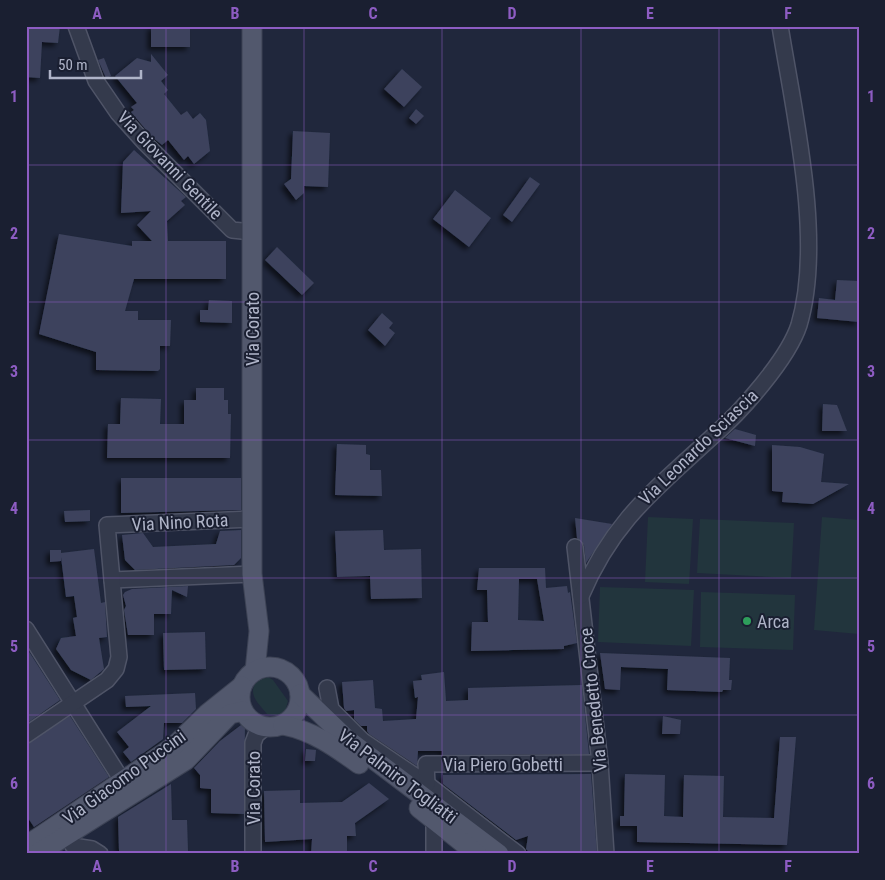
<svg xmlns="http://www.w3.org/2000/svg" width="885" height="880" viewBox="0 0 885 880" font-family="'Roboto Condensed',sans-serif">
  <defs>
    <filter id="shadow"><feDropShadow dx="-3.5" dy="3.5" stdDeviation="2.5" flood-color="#0009"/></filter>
  </defs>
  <rect width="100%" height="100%" fill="#20273c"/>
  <g fill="#22353d">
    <path d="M648,517L693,519L689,584L645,582Z"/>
    <path d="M822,517L859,520V634L814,630Z"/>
    <path d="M700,519L794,523L791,578L697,573Z"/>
    <path d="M600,587L694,590L691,646L598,642Z"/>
    <path d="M701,592L795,595L793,650L700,647Z"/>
    <path d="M268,677L273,680L288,701L285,712L278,716L267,714C258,703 246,693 258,680Z"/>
  </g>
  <g fill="#3c435d" fill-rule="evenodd" filter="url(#shadow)">
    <path d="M29,26H60L58,43L42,42L40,78L26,77Z"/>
    <rect x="151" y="26" width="39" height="21"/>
    <path d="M151,54L168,75L161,81L168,90L164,94L181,115L187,111L193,119L200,113L206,120L210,151L194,164L188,156L184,160L168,140L162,145L152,137L131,112L134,110L131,107L137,103L115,76L137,58L151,62Z"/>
    <path d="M104,58L111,76L106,78L98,60Z"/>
    <path d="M402,69L422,87L404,107L384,89Z"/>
    <path d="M416,109L424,116L416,124L409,118Z"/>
    <path d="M293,131L330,133L328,187L304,186V193L296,200L284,184L291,179Z"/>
    <path d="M134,150L186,197L181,201L185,205L167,221L168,241H226V279H134L125,311H138V320H171L170,346H160V369L158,371L96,370V352L39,334L59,234L132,246V241H152L137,225L151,211L121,213L123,162Z"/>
    <path d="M530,177L540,184L512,222L503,215Z"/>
    <path d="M455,190L491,218L469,247L433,219Z"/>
    <path d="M277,247L314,283L302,295L265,260Z"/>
    <path d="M837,280L859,281V322L817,318L819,298L835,300Z"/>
    <path d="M209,300L232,301V323L200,322V310H208Z"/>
    <path d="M382,313L393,323L389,328L395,333L385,346L368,330Z"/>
    <path d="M196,388H224V400H228V414H231L230,458H107L108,424H120L121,398L161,399L160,424H184V400H196Z"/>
    <path d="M823,404L837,405L847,431H822Z"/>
    <path d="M735,429L756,435L755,446L725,438Z"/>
    <path d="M337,444L366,445V454L370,455V470H381L382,496L335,495Z"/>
    <path d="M772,445L800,447L824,454L821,482L849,484L813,504L782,502L783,492L772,491Z"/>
    <path d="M121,478H241V510L121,513Z"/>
    <path d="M90,510V521L65,522L64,511Z"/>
    <path d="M575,518L612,524L586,563L584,545L577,538Z"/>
    <path d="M241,530V558L234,565L135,570L125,560L122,535L143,533L153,547L216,544L220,531Z"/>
    <path d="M383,530L384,550L421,549L422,598L371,599L370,576L337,577L335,531Z"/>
    <path d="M94,549L101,603L105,602L107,637L99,638L104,669L91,680L71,670L56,649L61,638L76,636L73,618L77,617L74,596L66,597L61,557V561L50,562V550H61V553Z"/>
    <path d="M479,568H545L546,588L567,586L568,593L570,592L577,643L564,646V649L471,651L472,622H488L487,590H477ZM519,579H537L544,621L518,620Z"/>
    <path d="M188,586L187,597L172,590L171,614H154V635H128L124,610L126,606L123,595L125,592L132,589Z"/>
    <path d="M205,632L206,669L164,670L163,633Z"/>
    <path d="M26,647L60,700L26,724Z"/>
    <path d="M600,653L730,658L729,680H732L731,690H723L722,692L667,690L668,669L621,667L620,690L605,689Z"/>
    <path d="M444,672L446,701L468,700V688L582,685L589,754L442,755V751H418L417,766L369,734L367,731V726H361L354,719V710L346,711L344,708L342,682L373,680L375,708L382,709L383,721L416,719L418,697L415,698L413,681L422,680L421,675Z"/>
    <path d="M195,693L196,709L182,723H164L163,739L131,762L123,752L129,747L117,732L151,706L126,707L125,696Z"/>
    <path d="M70,716L109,777L34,827L26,815V744Z"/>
    <path d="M663,716L681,720L680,734H662Z"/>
    <path d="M245,722L244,814L211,813V789L200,788V775L194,768L220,741Z"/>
    <path d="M780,737H796L787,845L637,842V826H620V816H624L625,774L665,775L664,816L683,817L684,775L724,776L723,817L774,818Z"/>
    <path d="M306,749L316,750L315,761H305Z"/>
    <path d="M591,774L597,854H531L526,849L528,836L516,840L443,784V775Z"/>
    <path d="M369,783L389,799L355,823L356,836H347V854H311L312,839L265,842L264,791L300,790V803L342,802Z"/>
    <path d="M171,784L172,820H187L188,851H119L118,817Z"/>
  </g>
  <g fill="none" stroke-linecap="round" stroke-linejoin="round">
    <defs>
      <g id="minor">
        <path d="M76,26L96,81L118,113L145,143L232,230L252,232"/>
        <path d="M575,547L600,763L606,854"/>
        <path d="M112,580L252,574"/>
        <path d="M581,596C613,520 656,489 714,435C741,412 788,359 799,325C824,241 794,113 780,26"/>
        <path d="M26,629L123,782"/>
        <path d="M327,688L331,709L363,741L427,784L518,854"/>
        <path d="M26,735L107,680L116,669L119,657L107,525L252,519"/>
        <path d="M427,784L426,764L600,763"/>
        <path d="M67,835L73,846L92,849L100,854"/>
        <path d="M253,854V743L256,735L266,727"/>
        <path d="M434,854V820"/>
      </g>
      <g id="major">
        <path d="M252,26V574L259,631L255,671"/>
        <circle cx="270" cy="697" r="30"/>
        <path d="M300,694L348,740L499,854"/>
        <path d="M283,725C313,731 334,746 359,764"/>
        <path d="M419,808L477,854"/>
        <path d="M26,846L173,747L207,714L242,686"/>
        <path d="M37,854L186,760L230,714L243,711"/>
      </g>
    </defs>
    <use href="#minor" stroke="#4f5467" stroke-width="18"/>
    <use href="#major" stroke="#3d4355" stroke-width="21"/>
    <use href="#minor" stroke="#343a4c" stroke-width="15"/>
    <use href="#major" stroke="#52586d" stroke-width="19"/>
  </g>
  <path fill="none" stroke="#8d5cc2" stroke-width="1" stroke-opacity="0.55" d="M166,26V854M304,26V854M442,26V854M581,26V854M719,26V854M26,165H859M26,302H859M26,440H859M26,578H859M26,715H859"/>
  <circle fill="#2e9e5b" stroke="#1a1f31" stroke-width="2" cx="747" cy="621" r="5"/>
  <g text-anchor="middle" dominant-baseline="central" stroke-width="4" stroke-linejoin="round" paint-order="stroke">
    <g font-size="18" fill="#afb4c8" stroke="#1a1f31">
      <text transform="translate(170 165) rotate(46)">Via Giovanni Gentile</text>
      <text transform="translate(252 329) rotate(-90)">Via Corato</text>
      <text transform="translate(698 447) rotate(-44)">Via Leonardo Sciascia</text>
      <text transform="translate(180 522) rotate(-3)">Via Nino Rota</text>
      <text transform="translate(593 700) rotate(-96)">Via Benedetto Croce</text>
      <text x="503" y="764">Via Piero Gobetti</text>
      <text transform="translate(398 776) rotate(37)">Via Palmiro Togliatti</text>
      <text transform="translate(124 777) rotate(-36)">Via Giacomo Puccini</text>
      <text transform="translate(253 788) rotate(-90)">Via Corato</text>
    </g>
    <g font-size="18" fill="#afb4c8" stroke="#1a1f31" text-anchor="start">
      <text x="757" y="621">Arca</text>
    </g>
  </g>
  <rect width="885" height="880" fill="none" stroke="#1a1f31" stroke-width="55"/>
  <path d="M50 70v8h91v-8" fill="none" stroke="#afb4c8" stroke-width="2.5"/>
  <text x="58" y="70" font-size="15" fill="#afb4c8" stroke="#1a1f31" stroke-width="4" paint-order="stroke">50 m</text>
  <rect x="28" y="28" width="830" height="824" fill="none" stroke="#8d5cc2" stroke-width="2"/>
  <g font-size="16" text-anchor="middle" font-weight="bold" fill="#8d5cc2">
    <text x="97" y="19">A</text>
    <text x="235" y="19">B</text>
    <text x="373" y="19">C</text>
    <text x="512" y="19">D</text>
    <text x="650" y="19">E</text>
    <text x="788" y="19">F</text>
    <text x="14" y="102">1</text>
    <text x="871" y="102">1</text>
    <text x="14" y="239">2</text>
    <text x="871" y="239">2</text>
    <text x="14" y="377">3</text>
    <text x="871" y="377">3</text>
    <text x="14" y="514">4</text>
    <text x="871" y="514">4</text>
    <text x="14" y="652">5</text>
    <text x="871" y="652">5</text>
    <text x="14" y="789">6</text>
    <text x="871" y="789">6</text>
    <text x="97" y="872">A</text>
    <text x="235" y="872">B</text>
    <text x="373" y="872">C</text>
    <text x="512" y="872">D</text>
    <text x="650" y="872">E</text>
    <text x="788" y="872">F</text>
  </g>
</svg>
